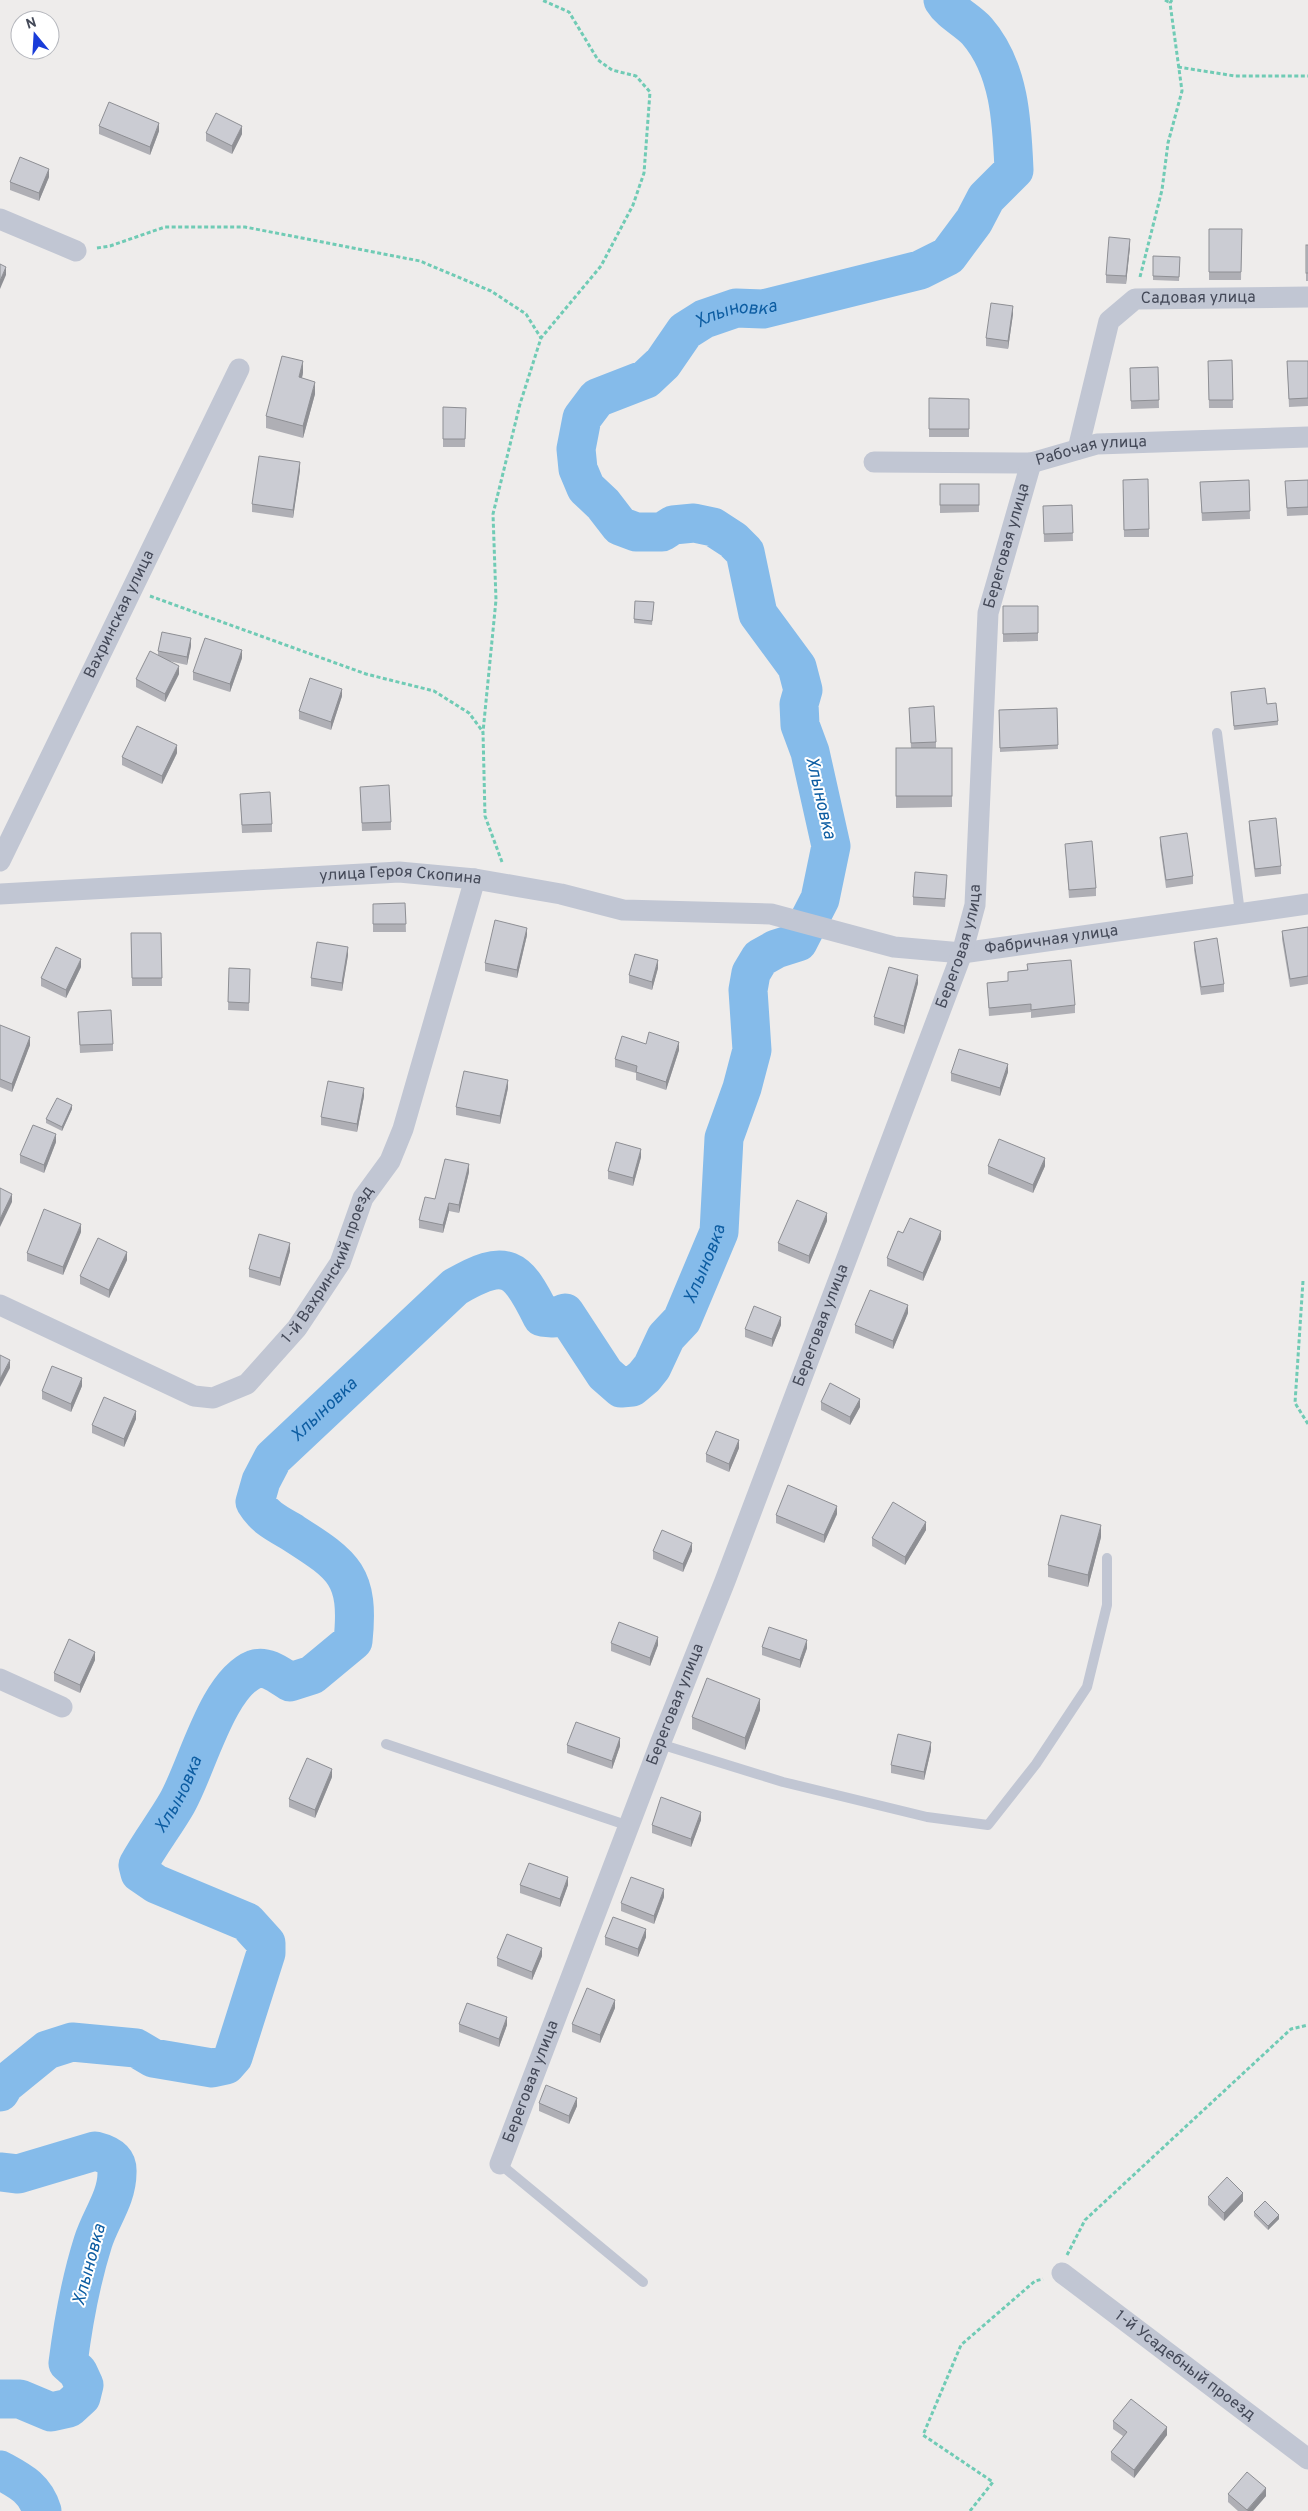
<svg xmlns="http://www.w3.org/2000/svg" width="1308" height="2511" viewBox="0 0 1308 2511" font-family="Overpass,sans-serif">
  <rect width="100%" height="100%" fill="#eeeceb"/>
  <g fill="none" stroke-linecap="round" stroke-linejoin="round">
    <g stroke="#85bbea" stroke-width="39">
      <path id="s1" d="M0,2092L4,2085L47,2050L72,2042L136,2048L153,2058L212,2068L226,2065L233,2057L266,1953V1943L247,1922L156,1884L140,1873L138,1865C150,1843 165,1824 177,1803C197,1768 217,1684 255,1669C267,1665 280,1676 290,1682L312,1675L353,1641C360,1574 343,1565 290,1531C276,1523 264,1517 255,1502L261,1481L273,1458L455,1287C507,1257 517,1266 542,1317L553,1318L565,1313L605,1374L621,1388L632,1387L644,1377L652,1367L666,1337L682,1320L719,1232L724,1138L742,1088L752,1050L748,990L751,973L760,958L776,949L798,942L820,899L831,846L810,752L800,725L799,704L803,690L797,667L758,614L745,552L733,540L713,527L694,523L673,525L662,532H636L620,526L603,504L586,488L578,469L576,449L582,418L597,398L646,379L663,363L685,331L704,319L736,308L763,309L920,270L948,256L974,221L986,198L1014,170C1012,123 1010,69 977,31C967,20 951,13 943,0"/>
      <path d="M0,2172L18,2174L95,2151C107,2154 118,2159 117,2173C117,2198 100,2219 93,2242C81,2280 73,2324 68,2363L78,2372L84,2385L81,2397L69,2408L51,2412L20,2399H0"/>
      <path d="M0,2470C20,2481 35,2488 42,2511"/>
    </g>
    <g stroke="#70cbb5" stroke-width="3" stroke-dasharray="4 2.5" stroke-linecap="butt">
      <path d="M1165,0L1170,3"/>
      <path d="M1178,67L1235,76H1308"/>
      <path d="M97,248L110,246L165,227H245L420,261L491,291L526,314L541,338"/>
      <path d="M1140,277L1162,190L1168,143L1182,91L1170,3L1172,0"/>
      <path d="M150,596L366,674L434,691L469,713L483,732"/>
      <path d="M502,862L485,816L483,732L496,600L493,514L520,404L541,338L601,266L633,205L644,173L650,92L636,76L612,70L598,60L569,12L542,0"/>
      <path d="M1303,1281L1295,1403L1308,1424"/>
      <path d="M1067,2255L1085,2220L1291,2029L1308,2025"/>
      <path d="M970,2511L993,2482L923,2435L961,2345L1035,2281L1043,2279"/>
    </g>
    <g stroke="#c1c6d3" stroke-width="10">
      <path d="M1217,733L1240,913"/>
      <path d="M386,1744L629,1826"/>
      <path d="M660,1744L783,1782L927,1817L988,1825L1036,1764L1087,1687L1107,1605V1558"/>
      <path d="M500,2164L643,2282"/>
    </g>
    <g stroke="#c1c6d3" stroke-width="21">
      <path d="M0,219L76,251"/>
      <path id="s2" d="M1078,449L1109,321L1135,299L1308,297"/>
      <path id="s3" d="M874,462L1031,463L1097,444L1308,437"/>
      <path id="s4" d="M0,861L239,369"/>
      <path id="s5" d="M0,894L399,872L475,879L561,894L623,910L771,914L894,947L962,953L1308,904"/>
      <path id="s6" d="M0,1305L194,1396L213,1398L247,1384L297,1328L340,1263L363,1198L390,1161L403,1129L475,879"/>
      <path d="M0,1679L62,1707"/>
      <path id="s7" d="M500,2164L660,1744L725,1581L962,953L975,905L988,613L1031,463"/>
      <path id="s8" d="M1062,2273L1308,2459"/>
    </g>
  </g>
  <g fill="#afafb5">
    <path d="M99,126L159,131L150,155L99,134Z"/>
    <path d="M206,133L242,134L232,154L206,141Z"/>
    <path d="M49,177L39,201L10,190V182Z"/>
    <path d="M1209,229H1242L1241,280H1209Z"/>
    <rect x="1306" y="245" width="2" height="36"/>
    <path d="M1130,247L1126,284L1106,283V275Z"/>
    <path d="M1153,256L1180,257L1179,281L1153,280Z"/>
    <path d="M1013,314L1008,349L986,346V338Z"/>
    <path d="M1232,360L1233,408H1209L1208,361Z"/>
    <path d="M1287,361H1308V406L1289,407Z"/>
    <path d="M1158,367L1159,408L1131,409L1130,368Z"/>
    <path d="M303,373L302,378L315,394L303,438L266,428V416Z"/>
    <path d="M929,398L969,399V437H929Z"/>
    <path d="M443,407L466,408L465,447H443Z"/>
    <path d="M300,470L293,518L252,512V504Z"/>
    <path d="M1249,480L1250,519L1202,521L1200,482Z"/>
    <path d="M1308,480V515L1287,516L1285,481Z"/>
    <path d="M940,484H979V512L940,513Z"/>
    <path d="M1123,488L1149,529V537H1124Z"/>
    <path d="M1072,505L1073,541L1044,542L1043,506Z"/>
    <path d="M654,602L652,625L634,623V619Z"/>
    <path d="M1003,606H1038V641L1003,642Z"/>
    <path d="M191,646L187,665L169,661L179,674L165,702L136,687V679L158,656V651Z"/>
    <path d="M242,658L230,692L193,680V672Z"/>
    <path d="M1231,692L1267,704L1278,721V725L1234,730Z"/>
    <path d="M342,696L331,730L299,719V711Z"/>
    <path d="M909,708L936,742V748H952V807L896,808V748H911Z"/>
    <path d="M1057,708L1058,749L1000,752L999,710Z"/>
    <path d="M177,753L162,784L122,765V757Z"/>
    <path d="M360,787L391,822V830L362,831Z"/>
    <path d="M240,794L272,824V832L242,833Z"/>
    <path d="M1249,821L1281,866V874L1255,877L1249,829Z"/>
    <path d="M1160,837L1193,876V884L1166,888L1160,845Z"/>
    <path d="M1065,844L1096,888V896L1069,898Z"/>
    <path d="M947,882L945,907L913,905V897Z"/>
    <path d="M405,903L406,932H373V904Z"/>
    <path d="M1308,927V984L1290,987L1282,939V931Z"/>
    <path d="M131,933H161L162,986H132Z"/>
    <path d="M527,935L517,978L485,971V963Z"/>
    <path d="M1194,942L1224,984V992L1201,995L1194,950Z"/>
    <path d="M348,955L342,991L311,986V978Z"/>
    <path d="M1027,964L1075,1005V1013L1031,1018V1012L989,1016L987,983L1008,981V972L1027,970Z"/>
    <path d="M81,967L66,998L41,986V978Z"/>
    <path d="M229,968L250,969L249,1011L228,1010Z"/>
    <path d="M658,968L652,990L629,983V975Z"/>
    <path d="M918,983L904,1034L874,1025V1017Z"/>
    <path d="M78,1012L113,1044V1051L80,1053Z"/>
    <path d="M0,1025L30,1045L12,1092L0,1087Z"/>
    <path d="M646,1044L679,1050L666,1090L636,1080V1073L615,1067V1059Z"/>
    <path d="M1008,1072L1000,1096L951,1081V1073Z"/>
    <path d="M508,1088L500,1124L456,1115V1107Z"/>
    <path d="M364,1096L357,1132L321,1125V1117Z"/>
    <path d="M72,1109L62,1131L46,1123V1119Z"/>
    <path d="M56,1142L44,1173L20,1163V1155Z"/>
    <path d="M641,1157L633,1186L608,1179V1171Z"/>
    <path d="M988,1166H1045L1033,1193L988,1174Z"/>
    <path d="M469,1172L459,1213L449,1211L443,1233L419,1228V1220L435,1199Z"/>
    <path d="M827,1221L809,1264L778,1251V1243Z"/>
    <path d="M81,1232L63,1275L27,1261V1253Z"/>
    <path d="M941,1239L923,1281L887,1266V1258Z"/>
    <path d="M290,1251L280,1286L249,1277V1269Z"/>
    <path d="M127,1260L109,1298L80,1284V1276Z"/>
    <path d="M908,1313L893,1349L855,1333V1325Z"/>
    <path d="M781,1325L772,1347L745,1337V1329Z"/>
    <path d="M82,1386L71,1412L42,1399V1391Z"/>
    <path d="M821,1402L860,1407L850,1425L821,1410Z"/>
    <path d="M136,1419L124,1447L92,1433V1425Z"/>
    <path d="M739,1448L729,1472L706,1462V1454Z"/>
    <path d="M837,1514L824,1543L776,1523V1515Z"/>
    <path d="M926,1530L905,1565L872,1546V1538Z"/>
    <path d="M1101,1537L1088,1587L1048,1577V1565Z"/>
    <path d="M653,1551H692L683,1572L653,1559Z"/>
    <path d="M611,1643L658,1645L650,1666L611,1651Z"/>
    <path d="M762,1647L807,1648L800,1668L762,1655Z"/>
    <path d="M95,1660L80,1693L54,1681V1673Z"/>
    <path d="M760,1710L745,1750L692,1729V1717Z"/>
    <path d="M567,1745L620,1746L612,1769L567,1753Z"/>
    <path d="M931,1750L924,1780L891,1773V1765Z"/>
    <path d="M332,1777L315,1818L289,1807V1799Z"/>
    <path d="M701,1820L691,1847L652,1833V1825Z"/>
    <path d="M520,1885H568L560,1907L520,1893Z"/>
    <path d="M664,1897L654,1924L621,1911V1903Z"/>
    <path d="M605,1937H646L638,1957L605,1945Z"/>
    <path d="M542,1956L532,1980L497,1966V1958Z"/>
    <path d="M615,2008L600,2043L572,2032V2024Z"/>
    <path d="M459,2024L507,2025L499,2047L459,2032Z"/>
    <path d="M539,2103L577,2106L569,2124L539,2111Z"/>
    <path d="M1208,2197L1243,2201L1224,2221L1208,2205Z"/>
    <path d="M1254,2212L1279,2219L1268,2230L1254,2216Z"/>
    <path d="M1113,2421L1167,2435L1134,2478L1111,2460V2452L1123,2436L1113,2429Z"/>
    <path d="M1228,2494L1266,2496L1253,2511H1238L1228,2502Z"/>
  </g>
  <g fill="#8e8f94">
    <path d="M159,123V131L150,155V147Z"/>
    <path d="M242,126V134L232,154V146Z"/>
    <path d="M49,169V177L39,201V193Z"/>
    <path d="M1130,239V247L1126,284V276Z"/>
    <path d="M6,267V275L0,289V281Z"/>
    <path d="M1013,306V314L1008,349V341Z"/>
    <path d="M303,361V373L299,389V377Z"/>
    <path d="M315,382V394L303,438V426Z"/>
    <path d="M300,462V470L293,518V510Z"/>
    <path d="M191,638V646L187,665V657Z"/>
    <path d="M242,650V658L230,692V684Z"/>
    <path d="M179,666V674L165,702V694Z"/>
    <path d="M342,689V696L331,730V722Z"/>
    <path d="M177,745V753L162,784V776Z"/>
    <path d="M527,928V935L517,978V970Z"/>
    <path d="M348,947V955L342,991V983Z"/>
    <path d="M81,959V967L66,998V990Z"/>
    <path d="M658,960V968L652,990V982Z"/>
    <path d="M918,975V983L904,1034V1026Z"/>
    <path d="M30,1037V1045L12,1092V1084Z"/>
    <path d="M679,1042V1050L666,1090V1082Z"/>
    <path d="M1008,1064V1072L1000,1096V1088Z"/>
    <path d="M508,1080V1088L500,1124V1116Z"/>
    <path d="M364,1088V1096L357,1132V1124Z"/>
    <path d="M72,1105V1109L62,1131V1127Z"/>
    <path d="M56,1134V1142L44,1173V1165Z"/>
    <path d="M641,1149V1157L633,1186V1178Z"/>
    <path d="M1045,1158V1166L1033,1193V1185Z"/>
    <path d="M469,1164V1172L459,1213V1205Z"/>
    <path d="M12,1194V1202L0,1227V1219Z"/>
    <path d="M449,1203V1211L443,1233V1225Z"/>
    <path d="M827,1213V1221L809,1264V1256Z"/>
    <path d="M81,1224V1232L63,1275V1267Z"/>
    <path d="M941,1231V1239L923,1281V1273Z"/>
    <path d="M290,1243V1251L280,1286V1278Z"/>
    <path d="M127,1252V1260L109,1298V1290Z"/>
    <path d="M908,1305V1313L893,1349V1341Z"/>
    <path d="M781,1317V1325L772,1347V1339Z"/>
    <path d="M10,1360V1368L0,1387V1379Z"/>
    <path d="M82,1378V1386L71,1412V1404Z"/>
    <path d="M860,1399V1407L850,1425V1417Z"/>
    <path d="M136,1411V1419L124,1447V1439Z"/>
    <path d="M739,1440V1448L729,1472V1464Z"/>
    <path d="M837,1506V1514L824,1543V1535Z"/>
    <path d="M926,1522V1530L905,1565V1557Z"/>
    <path d="M1101,1525V1537L1088,1587V1575Z"/>
    <path d="M692,1543V1551L683,1572V1564Z"/>
    <path d="M658,1637V1645L650,1666V1658Z"/>
    <path d="M807,1640V1648L800,1668V1660Z"/>
    <path d="M95,1652V1660L80,1693V1685Z"/>
    <path d="M760,1699V1710L745,1750V1738Z"/>
    <path d="M620,1738V1746L612,1769V1761Z"/>
    <path d="M931,1742V1750L924,1780V1772Z"/>
    <path d="M332,1769V1777L315,1818V1810Z"/>
    <path d="M701,1812V1820L691,1847V1839Z"/>
    <path d="M568,1877V1885L560,1907V1899Z"/>
    <path d="M664,1889V1897L654,1924V1916Z"/>
    <path d="M646,1929V1937L638,1957V1949Z"/>
    <path d="M542,1948V1956L532,1980V1972Z"/>
    <path d="M615,2000V2008L600,2043V2035Z"/>
    <path d="M507,2017V2025L499,2047V2039Z"/>
    <path d="M577,2098V2106L569,2124V2116Z"/>
    <path d="M1243,2193V2201L1224,2221V2213Z"/>
    <path d="M1279,2215V2219L1268,2230V2226Z"/>
    <path d="M1167,2427V2435L1134,2478V2470Z"/>
    <path d="M1266,2488V2496L1253,2511H1247Z"/>
  </g>
  <g fill="#cbccd3" stroke="#8e8f94">
    <path d="M109,102L159,123L150,147L99,126Z"/>
    <path d="M216,113L242,126L232,146L206,133Z"/>
    <path d="M20,157L49,169L39,193L10,182Z"/>
    <path d="M1209,229H1242L1241,272H1209Z"/>
    <path d="M1109,237L1130,239L1126,276L1106,275Z"/>
    <rect x="1306" y="245" width="2" height="28"/>
    <path d="M1153,256L1180,257L1179,277L1153,276Z"/>
    <path d="M0,264L6,267L0,281Z"/>
    <path d="M991,303L1013,306L1008,341L986,338Z"/>
    <path d="M282,356L303,361L299,377L315,382L303,426L266,416Z"/>
    <path d="M1232,360L1233,400H1209L1208,361Z"/>
    <path d="M1287,361H1308V398L1289,399Z"/>
    <path d="M1158,367L1159,400L1131,401L1130,368Z"/>
    <path d="M929,398L969,399V429H929Z"/>
    <path d="M443,407L466,408L465,439H443Z"/>
    <path d="M259,456L300,462L293,510L252,504Z"/>
    <path d="M1148,479L1149,529L1124,530L1123,480Z"/>
    <path d="M1249,480L1250,511L1202,513L1200,482Z"/>
    <path d="M1308,480V507L1287,508L1285,481Z"/>
    <rect x="940" y="484" width="39" height="21"/>
    <path d="M1072,505L1073,533L1044,534L1043,506Z"/>
    <path d="M635,601L654,602L652,621L634,619Z"/>
    <path d="M1003,606H1038V633L1003,634Z"/>
    <path d="M162,632L191,638L187,657L158,651Z"/>
    <path d="M205,638L242,650L230,684L193,672Z"/>
    <path d="M150,651L179,666L165,694L136,679Z"/>
    <path d="M310,678L342,689L331,722L299,711Z"/>
    <path d="M1265,688L1267,704L1276,703L1278,721L1234,726L1231,692Z"/>
    <path d="M934,706L936,742L911,743L909,708Z"/>
    <path d="M1057,708L1058,745L1000,748L999,710Z"/>
    <path d="M137,726L177,745L162,776L122,757Z"/>
    <rect x="896" y="748" width="56" height="48"/>
    <path d="M389,785L391,822L362,823L360,787Z"/>
    <path d="M270,792L272,824L242,825L240,794Z"/>
    <path d="M1276,818L1281,866L1255,869L1249,821Z"/>
    <path d="M1187,833L1193,876L1166,880L1160,837Z"/>
    <path d="M1092,841L1096,888L1069,890L1065,844Z"/>
    <path d="M915,872L947,875L945,899L913,897Z"/>
    <path d="M405,903L406,924H373V904Z"/>
    <path d="M495,920L527,928L517,970L485,963Z"/>
    <path d="M1308,927V976L1290,979L1282,931Z"/>
    <path d="M131,933H161L162,978H132Z"/>
    <path d="M1217,938L1224,984L1201,987L1194,942Z"/>
    <path d="M317,942L348,947L342,983L311,978Z"/>
    <path d="M56,947L81,959L66,990L41,978Z"/>
    <path d="M635,954L658,960L652,982L629,975Z"/>
    <path d="M1071,960L1075,1005L1031,1010V1004L989,1008L987,983L1008,981V972L1028,970L1027,964Z"/>
    <path d="M889,967L918,975L904,1026L874,1017Z"/>
    <path d="M229,968L250,969L249,1003L228,1002Z"/>
    <path d="M111,1010L113,1044L80,1045L78,1012Z"/>
    <path d="M0,1025L30,1037L12,1084L0,1079Z"/>
    <path d="M649,1032L679,1042L666,1082L636,1072L637,1066L615,1059L622,1036L646,1044Z"/>
    <path d="M959,1049L1008,1064L1000,1088L951,1073Z"/>
    <path d="M464,1071L508,1080L500,1116L456,1107Z"/>
    <path d="M328,1081L364,1088L357,1124L321,1117Z"/>
    <path d="M57,1098L72,1105L62,1127L46,1119Z"/>
    <path d="M33,1125L56,1134L44,1165L20,1155Z"/>
    <path d="M999,1139L1045,1158L1033,1185L988,1166Z"/>
    <path d="M616,1142L641,1149L633,1178L608,1171Z"/>
    <path d="M445,1159L469,1164L459,1205L449,1203L443,1225L419,1220L425,1197L435,1199Z"/>
    <path d="M0,1188L12,1194L0,1219Z"/>
    <path d="M797,1200L827,1213L809,1256L778,1243Z"/>
    <path d="M44,1209L81,1224L63,1267L27,1253Z"/>
    <path d="M910,1218L941,1231L923,1273L887,1258L898,1231L903,1233Z"/>
    <path d="M259,1234L290,1243L280,1278L249,1269Z"/>
    <path d="M98,1238L127,1252L109,1290L80,1276Z"/>
    <path d="M870,1290L908,1305L893,1341L855,1325Z"/>
    <path d="M754,1306L781,1317L772,1339L745,1329Z"/>
    <path d="M0,1355L10,1360L0,1379Z"/>
    <path d="M52,1366L82,1378L71,1404L42,1391Z"/>
    <path d="M830,1383L860,1399L850,1417L821,1402Z"/>
    <path d="M104,1397L136,1411L124,1439L92,1425Z"/>
    <path d="M716,1431L739,1440L729,1464L706,1454Z"/>
    <path d="M788,1485L837,1506L824,1535L776,1515Z"/>
    <path d="M893,1502L926,1522L905,1557L872,1538Z"/>
    <path d="M1061,1515L1101,1525L1088,1575L1048,1565Z"/>
    <path d="M662,1530L692,1543L683,1564L653,1551Z"/>
    <path d="M619,1622L658,1637L650,1658L611,1643Z"/>
    <path d="M769,1627L807,1640L800,1660L762,1647Z"/>
    <path d="M69,1639L95,1652L80,1685L54,1673Z"/>
    <path d="M707,1678L760,1699L745,1738L692,1717Z"/>
    <path d="M576,1722L620,1738L612,1761L567,1745Z"/>
    <path d="M898,1734L931,1742L924,1772L891,1765Z"/>
    <path d="M307,1758L332,1769L315,1810L289,1799Z"/>
    <path d="M661,1797L701,1812L691,1839L652,1825Z"/>
    <path d="M529,1863L568,1877L560,1899L520,1885Z"/>
    <path d="M631,1877L664,1889L654,1916L621,1903Z"/>
    <path d="M613,1917L646,1929L638,1949L605,1937Z"/>
    <path d="M507,1934L542,1948L532,1972L497,1958Z"/>
    <path d="M587,1988L615,2000L600,2035L572,2024Z"/>
    <path d="M467,2003L507,2017L499,2039L459,2024Z"/>
    <path d="M546,2085L577,2098L569,2116L539,2103Z"/>
    <path d="M1227,2177L1243,2193L1224,2213L1208,2197Z"/>
    <path d="M1265,2201L1279,2215L1268,2226L1254,2212Z"/>
    <path d="M1131,2399L1167,2427L1134,2470L1111,2452L1127,2432L1113,2421Z"/>
    <path d="M1247,2472L1266,2488L1247,2510L1228,2494Z"/>
  </g>
  <g text-anchor="middle" dominant-baseline="central" stroke-width="4" stroke-linejoin="round" paint-order="stroke">
    <g font-size="16" fill="#444958" stroke="#fff">
      <text stroke="none"><textPath href="#s2" startOffset="229">Садовая улица</textPath></text>
      <text stroke="none"><textPath href="#s3" startOffset="219">Рабочая улица</textPath></text>
      <text stroke="none"><textPath href="#s7" startOffset="1708">Береговая улица</textPath></text>
      <text stroke="none"><textPath href="#s4" startOffset="274">Вахринская улица</textPath></text>
      <text stroke="none"><textPath href="#s5" startOffset="401">улица Героя Скопина</textPath></text>
      <text stroke="none"><textPath href="#s5" startOffset="1061">Фабричная улица</textPath></text>
      <text stroke="none"><textPath href="#s7" startOffset="1302">Береговая улица</textPath></text>
      <text stroke="none"><textPath href="#s6" startOffset="416">1-й Вахринский проезд</textPath></text>
      <text stroke="none"><textPath href="#s7" startOffset="898">Береговая улица</textPath></text>
      <text stroke="none"><textPath href="#s7" startOffset="492">Береговая улица</textPath></text>
      <text stroke="none"><textPath href="#s7" startOffset="88">Береговая улица</textPath></text>
      <text stroke="none"><textPath href="#s8" startOffset="154">1-й Усадебный проезд</textPath></text>
    </g>
    <g font-size="18" font-style="italic" fill="#0d5da2" stroke="#fff">
      <text stroke="none"><textPath href="#s1" startOffset="2980">Хлыновка</textPath></text>
      <text transform="translate(820 798) rotate(77)">Хлыновка</text>
      <text stroke="none"><textPath href="#s1" startOffset="1750">Хлыновка</textPath></text>
      <text stroke="none"><textPath href="#s1" startOffset="1181">Хлыновка</textPath></text>
      <text stroke="none"><textPath href="#s1" startOffset="614">Хлыновка</textPath></text>
      <text transform="translate(90 2265) rotate(-75)">Хлыновка</text>
    </g>
  </g>
  <g transform="translate(35 35) rotate(342)"><circle r="24" fill="#ffffff" stroke="#b4b6bc"/>
  <path d="M0-4L9 19L0 12L-9 19Z" fill="#193cd9"/>
  <text y="-8" font-size="14" font-weight="bold" text-anchor="middle" fill="#444958">N</text>
  </g>
</svg>
